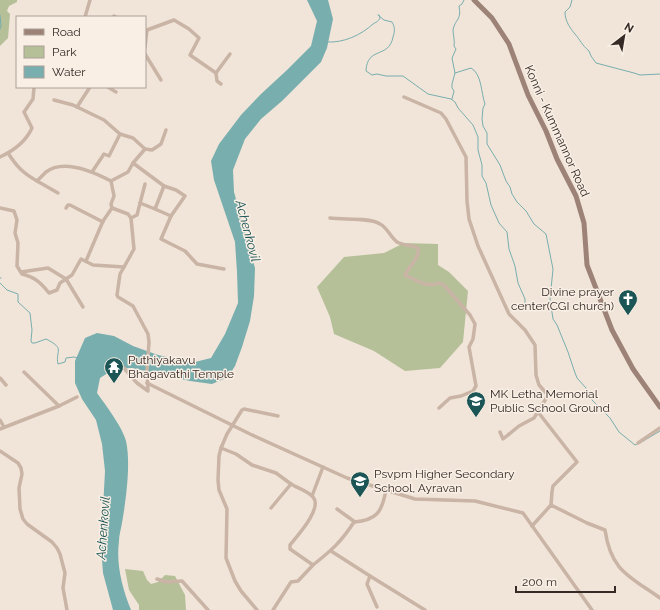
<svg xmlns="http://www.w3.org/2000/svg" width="660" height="610" viewBox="0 0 660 610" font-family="Raleway,sans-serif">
  <rect width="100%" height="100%" fill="#f1e5d9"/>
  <g fill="#b5c099">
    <path d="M0,0H17V2L9,6L7,11L10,14L8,38L0,46Z"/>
    <path d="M404,243L438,244V265L449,272L468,291L463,342L440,368L405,371L374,351L334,334L330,317L317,287L344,257L384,253Z"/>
    <path d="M125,569L143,571L147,580L151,584L158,582L165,575L175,576L185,595L186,610H139V605L129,590Z"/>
  </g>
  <path fill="#78aeae" d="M307,0H328L333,19L327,48L321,62L282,101L261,119L245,139L233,170L234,192L255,268L254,296L250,321L242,347L235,366L228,377L212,384L190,381L132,368L114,369L100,378L97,393C105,404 123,428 126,441C131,463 126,500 122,523C121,529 119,535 119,541C116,564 122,588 131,610H113L103,573L101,547L105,471L102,444L96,420L82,399L75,383V361L85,338L97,333L114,336L133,346L158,355L177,359L195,362L211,358L225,334L238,303L237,272L235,242L214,180L211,161L219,144L241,115L261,94L287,70L311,46L317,21Z"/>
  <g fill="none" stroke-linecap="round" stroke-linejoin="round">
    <g stroke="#78aeae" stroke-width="1">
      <path d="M572,0L570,7L565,12C565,21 570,28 575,34C581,41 581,44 589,51L591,56L596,63L634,73L640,75L660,74"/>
      <path d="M0,15L1,26L0,29"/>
      <path d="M378,15L384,20L392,22C395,27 395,31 393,37C389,59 367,46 366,71L372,75L377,74L386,76H403L428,94L451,99L455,102L458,108L473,125L478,137V150L482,165V176L486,183L491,205L499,223L507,232L509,249L515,266L518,283L525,299V306"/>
      <path d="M327,42C344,43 361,35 373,24C376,22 378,22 380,18L379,15"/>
      <path d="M455,73L471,68C482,74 481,93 485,104L483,108L482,119L483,126L487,133V144L500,165L506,181L510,187L512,194L517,202L526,211L534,224L546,234L553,269L550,299L553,319L557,325L568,352L574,370L577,378L586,388L592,400L610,418L619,432L635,445L637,444"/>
      <path d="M452,99L454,91L452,88V84L455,73L452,58L456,49L454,46C455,40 453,35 453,30C455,19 462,20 459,6L462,4L464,0"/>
      <path d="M0,278H1"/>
      <path d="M0,283L7,290L18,294V302L30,313L32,330L31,341L32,343H35L46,339C66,349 55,350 58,364L65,362L66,358L74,357L78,358"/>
      <path d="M640,443L660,431"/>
    </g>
    <g stroke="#c9b4a5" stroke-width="3.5">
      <path d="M85,17L90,0"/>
      <path d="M113,17L114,16L116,17"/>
      <path d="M147,30L174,20L189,29L199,38L190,55L216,73L217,81L221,84"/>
      <path d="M145,47L147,30H146"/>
      <path d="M145,54L161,80"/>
      <path d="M216,73L230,54"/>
      <path d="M108,87L116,92"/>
      <path d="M404,97L441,113L446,119L466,157L467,201L469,219L478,246L509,314L525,330L535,345L536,375L539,385L547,394V397L534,418L519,426L503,439L500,432"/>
      <path d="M54,100L73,105L104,120L120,134L133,138L145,149"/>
      <path d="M77,107L90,87"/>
      <path d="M8,153C17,167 23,173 37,181C40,178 43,175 46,172C64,158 94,172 111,181L114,196L111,204L112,208L103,221L86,261"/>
      <path d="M0,157C13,151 26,141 32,128L24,112L33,99L34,87"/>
      <path d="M133,163L145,149L152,150L161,144L166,130"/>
      <path d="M92,172L104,154L109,156L120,134"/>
      <path d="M37,181L58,193"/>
      <path d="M111,181L128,172L133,163L164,186L155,209L140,203"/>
      <path d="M0,208L14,211L17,220L15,233L18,243L17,266L22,274C35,277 41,283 49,293L57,290L60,283L72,275L81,259L93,265L124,267L120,274L117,295L118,297L133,306L148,334L149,342L147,371L148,391L137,383L124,368"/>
      <path d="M66,208L68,205H70L103,222"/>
      <path d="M112,208L128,214L131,218L134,249L124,267"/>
      <path d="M155,209L171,216L185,196L176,190L164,186"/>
      <path d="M171,216L161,239L185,251L197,264L224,269"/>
      <path d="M131,218L137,215L145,184"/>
      <path d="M330,218C343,220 370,217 380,224C388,228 390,237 397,242C404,246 412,245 418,248C420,258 409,266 405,275C415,280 427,288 439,283L444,285L470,315L475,324L473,339L469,347L476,386L473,391L461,396L450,398L439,408"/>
      <path d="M21,272L48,268L66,279L83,307"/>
      <path d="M0,378L6,385"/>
      <path d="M147,383L250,434L347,478L415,499L475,501L523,513L592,610"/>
      <path d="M59,406L77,397"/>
      <path d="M538,412L577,462L553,486L552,492L551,505"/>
      <path d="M0,420L4,427"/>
      <path d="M0,429L59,406L24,372"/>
      <path d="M638,443L660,428"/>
      <path d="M221,448L236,454L252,465L276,473L291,484L271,508"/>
      <path d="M0,451L18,463L21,468L22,474L19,488L20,509L23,519L27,524L52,542L57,548L60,554L65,573L63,588L67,610"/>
      <path d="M312,496L323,467"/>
      <path d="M337,509L355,522"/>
      <path d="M532,526L551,505L587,523L605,530C611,571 629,576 660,598"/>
      <path d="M331,551L370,576L367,584L377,607"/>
      <path d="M313,565C332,550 341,542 354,522C377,520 382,512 386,490"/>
      <path d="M370,576L425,610"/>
      <path d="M157,579L167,582L182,581L208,610"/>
      <path d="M257,610L241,591L235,581L226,558L227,509L219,490L218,480L219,456L221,448L227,434L242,410L244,409L278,416"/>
      <path d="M273,610L291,582L298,581L313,565L290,549V545C297,536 323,508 313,497C308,491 297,488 291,484"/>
    </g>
    <path stroke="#9d8377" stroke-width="5" d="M474,0L492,18L509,44L528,95L546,131L557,159L576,196L584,223L587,265L612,330L633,369L660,407"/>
  </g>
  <defs>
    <symbol id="church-pin" viewBox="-11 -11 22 30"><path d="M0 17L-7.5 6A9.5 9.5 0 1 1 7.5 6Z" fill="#1c5556" stroke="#f9efe5"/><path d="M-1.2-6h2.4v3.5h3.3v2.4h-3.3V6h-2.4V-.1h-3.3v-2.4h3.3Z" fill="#fff"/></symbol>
    <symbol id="temple-pin" viewBox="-11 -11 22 30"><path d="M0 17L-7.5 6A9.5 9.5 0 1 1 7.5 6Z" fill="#1c5556" stroke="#f9efe5"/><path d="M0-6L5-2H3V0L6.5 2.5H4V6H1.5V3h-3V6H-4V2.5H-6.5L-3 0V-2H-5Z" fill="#fff"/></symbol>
    <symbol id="school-pin" viewBox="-11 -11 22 30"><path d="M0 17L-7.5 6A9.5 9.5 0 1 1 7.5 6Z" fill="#1c5556" stroke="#f9efe5"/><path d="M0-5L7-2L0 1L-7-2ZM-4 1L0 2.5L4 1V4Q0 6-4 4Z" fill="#fff"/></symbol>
  </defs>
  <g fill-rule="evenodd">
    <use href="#church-pin" x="617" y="288" width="22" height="30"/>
    <use href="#temple-pin" x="103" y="356" width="22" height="30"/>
    <use href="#school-pin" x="465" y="390" width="22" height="30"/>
    <use href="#school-pin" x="349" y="470" width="22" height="30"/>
  </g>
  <g text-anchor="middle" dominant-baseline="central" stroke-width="3" stroke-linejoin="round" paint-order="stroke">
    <g font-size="12" fill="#352a26" stroke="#f9efe5">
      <text transform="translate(557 131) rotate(66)">Konni - Kummannor Road</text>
    </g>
    <g font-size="12" fill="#352a26" stroke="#f9efe5" text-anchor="start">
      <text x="614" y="292" text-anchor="end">Divine prayer<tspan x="614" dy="14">center(CGI church)</tspan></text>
      <text x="128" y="360">Puthiyakavu<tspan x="128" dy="14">Bhagavathi Temple</tspan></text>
      <text x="490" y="394">MK Letha Memorial<tspan x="490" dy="14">Public School Ground</tspan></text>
      <text x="374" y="474">Psvpm Higher Secondary<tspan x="374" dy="14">School, Ayravan</tspan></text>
    </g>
    <g font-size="13" font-style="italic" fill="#1c5556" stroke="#f9efe5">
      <text transform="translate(248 231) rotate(75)">Achenkovil</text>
      <text transform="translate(103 528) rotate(-86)">Achenkovil</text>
    </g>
  </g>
  <rect x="16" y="16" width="130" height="72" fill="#f9efe5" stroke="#aba099"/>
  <rect x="24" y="29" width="20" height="6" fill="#9d8377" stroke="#aba099"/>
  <text x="52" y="36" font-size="12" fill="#352a26">Road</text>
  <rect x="24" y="46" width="20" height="12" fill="#b5c099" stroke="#aba099"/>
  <text x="52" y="56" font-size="12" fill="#352a26">Park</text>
  <rect x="24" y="66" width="20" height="12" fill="#78aeae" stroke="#aba099"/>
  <text x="52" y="76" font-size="12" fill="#352a26">Water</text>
  <g transform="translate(624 36) rotate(31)" stroke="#f9efe5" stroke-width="3" paint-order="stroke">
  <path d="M0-3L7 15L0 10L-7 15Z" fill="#352a26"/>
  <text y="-6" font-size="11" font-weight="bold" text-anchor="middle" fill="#352a26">N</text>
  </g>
  <path d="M516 586v6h99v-6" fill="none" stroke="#352a26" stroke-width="2"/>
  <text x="522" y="586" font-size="12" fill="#352a26" stroke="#f9efe5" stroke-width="3" paint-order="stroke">200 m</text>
</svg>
